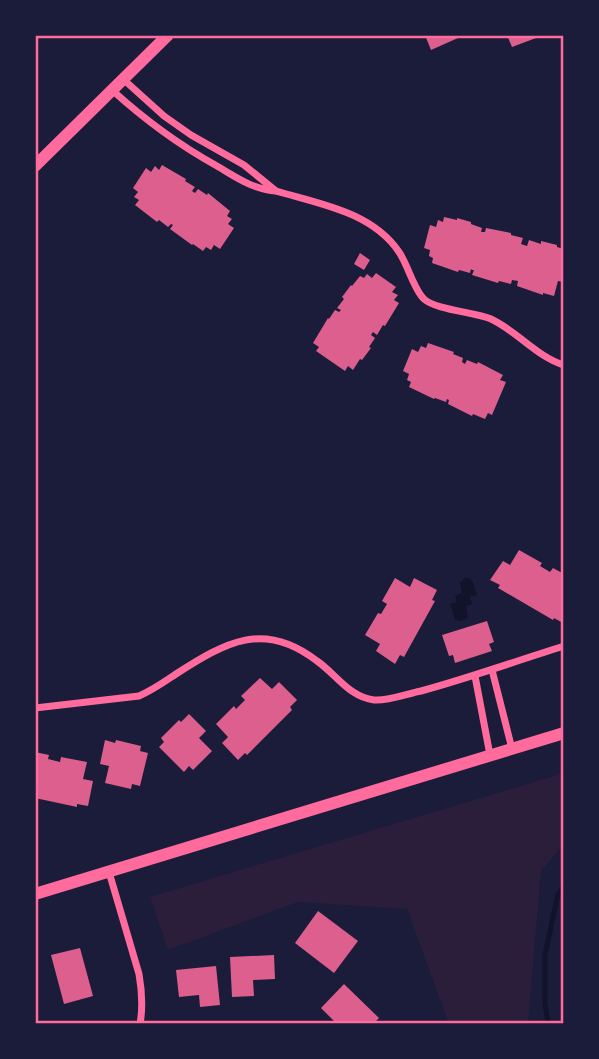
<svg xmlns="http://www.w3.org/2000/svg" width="599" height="1059" viewBox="0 0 599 1059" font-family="'Fira Sans',sans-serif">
  <rect width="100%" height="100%" fill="#1b1b3a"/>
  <path fill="#2a1e3b" d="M564,773V844L541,871L528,1024H449L407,909L298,902L168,950L150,897Z"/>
  <path fill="#12122b" d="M465,578H469L473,582L477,595L470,597L472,604L466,606L468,617L464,620L459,621L455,619L450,604L457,602L455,596L462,593L460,583Z"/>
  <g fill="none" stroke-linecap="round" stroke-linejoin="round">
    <path stroke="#12122b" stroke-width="5" d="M548,1024L545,1003V955L558,894L564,886"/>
  </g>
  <g fill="#dd5f8e">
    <path d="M425,35H457L458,38L431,50Z"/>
    <path d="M507,35H544L512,47Z"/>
    <path d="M162,165L186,179L185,181L195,187L192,191L195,193L198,189L207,195L208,193L230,211L227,216L232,219L228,224L234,228L220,249L214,245L211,250L206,247L203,251L193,244L192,245L170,229L173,225L171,224L168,227L159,220L157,222L135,205L139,200L134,197L138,192L133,188L146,168L151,172L155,166L159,170Z"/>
    <path d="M444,217L457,220V218L471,222V224L482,228L481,232H485L486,228L511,233V235L523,238L521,244L527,246L529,240L541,244V241L557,245V247L564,249V282L558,281L554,296L543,293V295L517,286L518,281L512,280L511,284L499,281L498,283L472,275L474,270H472L471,269L470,273L459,270L458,272L432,263L433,258L429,256L430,250L424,248L430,225L436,227L438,220L443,222Z"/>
    <path d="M360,253L370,260L364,270L354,264Z"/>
    <path d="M376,273L396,287L392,292L398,295L394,300L399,303L385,326L383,325L377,335L373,332L371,335L375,338L369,347L371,348L362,360L360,359L353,370L348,366L345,371L316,351L319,347L313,343L328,318L329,319L335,310L339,312L341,310L337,308L344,299L342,297L351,285L352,286L360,276L364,278L367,274L372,278Z"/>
    <path d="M428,343L454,352L453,354L463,358L462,362L465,364L467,360L477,364L478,362L503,375L500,380L506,382L492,415L488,413L485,419L473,414L472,416L448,404L449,400L447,399L446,402L435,398L434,399L409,387L411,382L407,380L409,374L403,371L412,349L418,352L421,346L426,348Z"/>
    <path d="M519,550L542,563L540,566L550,572L553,568L564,574L563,623L554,618L553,620L498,588L500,585L490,580L503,561L510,565Z"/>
    <path d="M395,578L410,587L414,578L437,590L432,600L435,601L404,657L400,655L395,664L376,651L380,644L365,635L378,613L381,614L387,604L382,601Z"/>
    <path d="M487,621L494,642L489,644L492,651L455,663L453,655L449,656L442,635Z"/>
    <path d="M260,678L272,689L279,682L297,700L290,707L292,710L247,755L245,753L238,760L222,743L228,737L216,724L234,706L236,709L245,700L241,696Z"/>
    <path d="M189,714L206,731L199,738L212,751L193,770L189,766L184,772L159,747L164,742L161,738L179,720L181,722Z"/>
    <path d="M105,740L115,743L116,740L141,746L140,751L148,753L140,786L132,784L131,789L105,783L109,766L100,764Z"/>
    <path d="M35,752L49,755L48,759L60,762L61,757L87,762L83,779L93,781L88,806L77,804V807L35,798Z"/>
    <path d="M318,911L358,941L334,973L295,943Z"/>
    <path d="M80,948L93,996L64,1004L51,955Z"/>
    <path d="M274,955L275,979L253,980L254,996L232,997L230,957Z"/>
    <path d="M216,966L220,1005L200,1007L199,995L179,997L176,970Z"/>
    <path d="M344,984L379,1018L373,1024H337L321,1008Z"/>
  </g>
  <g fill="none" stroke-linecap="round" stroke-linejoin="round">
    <g stroke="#ff6b9d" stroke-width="7">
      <path d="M112,90C145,120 179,145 217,166C236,177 254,190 276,191L244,165L191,135L164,116L123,79"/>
      <path d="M276,191C320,204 372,212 399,252C408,265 414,290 424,299C436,310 475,312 491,319C517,331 537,357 564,365"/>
      <path d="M492,670L512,749"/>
      <path d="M475,676L490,755"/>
      <path d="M35,708L139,696C153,690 164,682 176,674C226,642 264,620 317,661C336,674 349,697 374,700C389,701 406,694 421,691C469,678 516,661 564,646"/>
      <path d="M109,872L139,974C142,991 143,1007 140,1024"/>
    </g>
    <g stroke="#ff6b9d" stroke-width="12">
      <path d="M35,166L168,35"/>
      <path d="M35,894L564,733"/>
    </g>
  </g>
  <rect width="599" height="1059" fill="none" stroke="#1b1b3a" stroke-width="74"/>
  <rect x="37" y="37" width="525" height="985" fill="none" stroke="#ff6b9d" stroke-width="2.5"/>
</svg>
